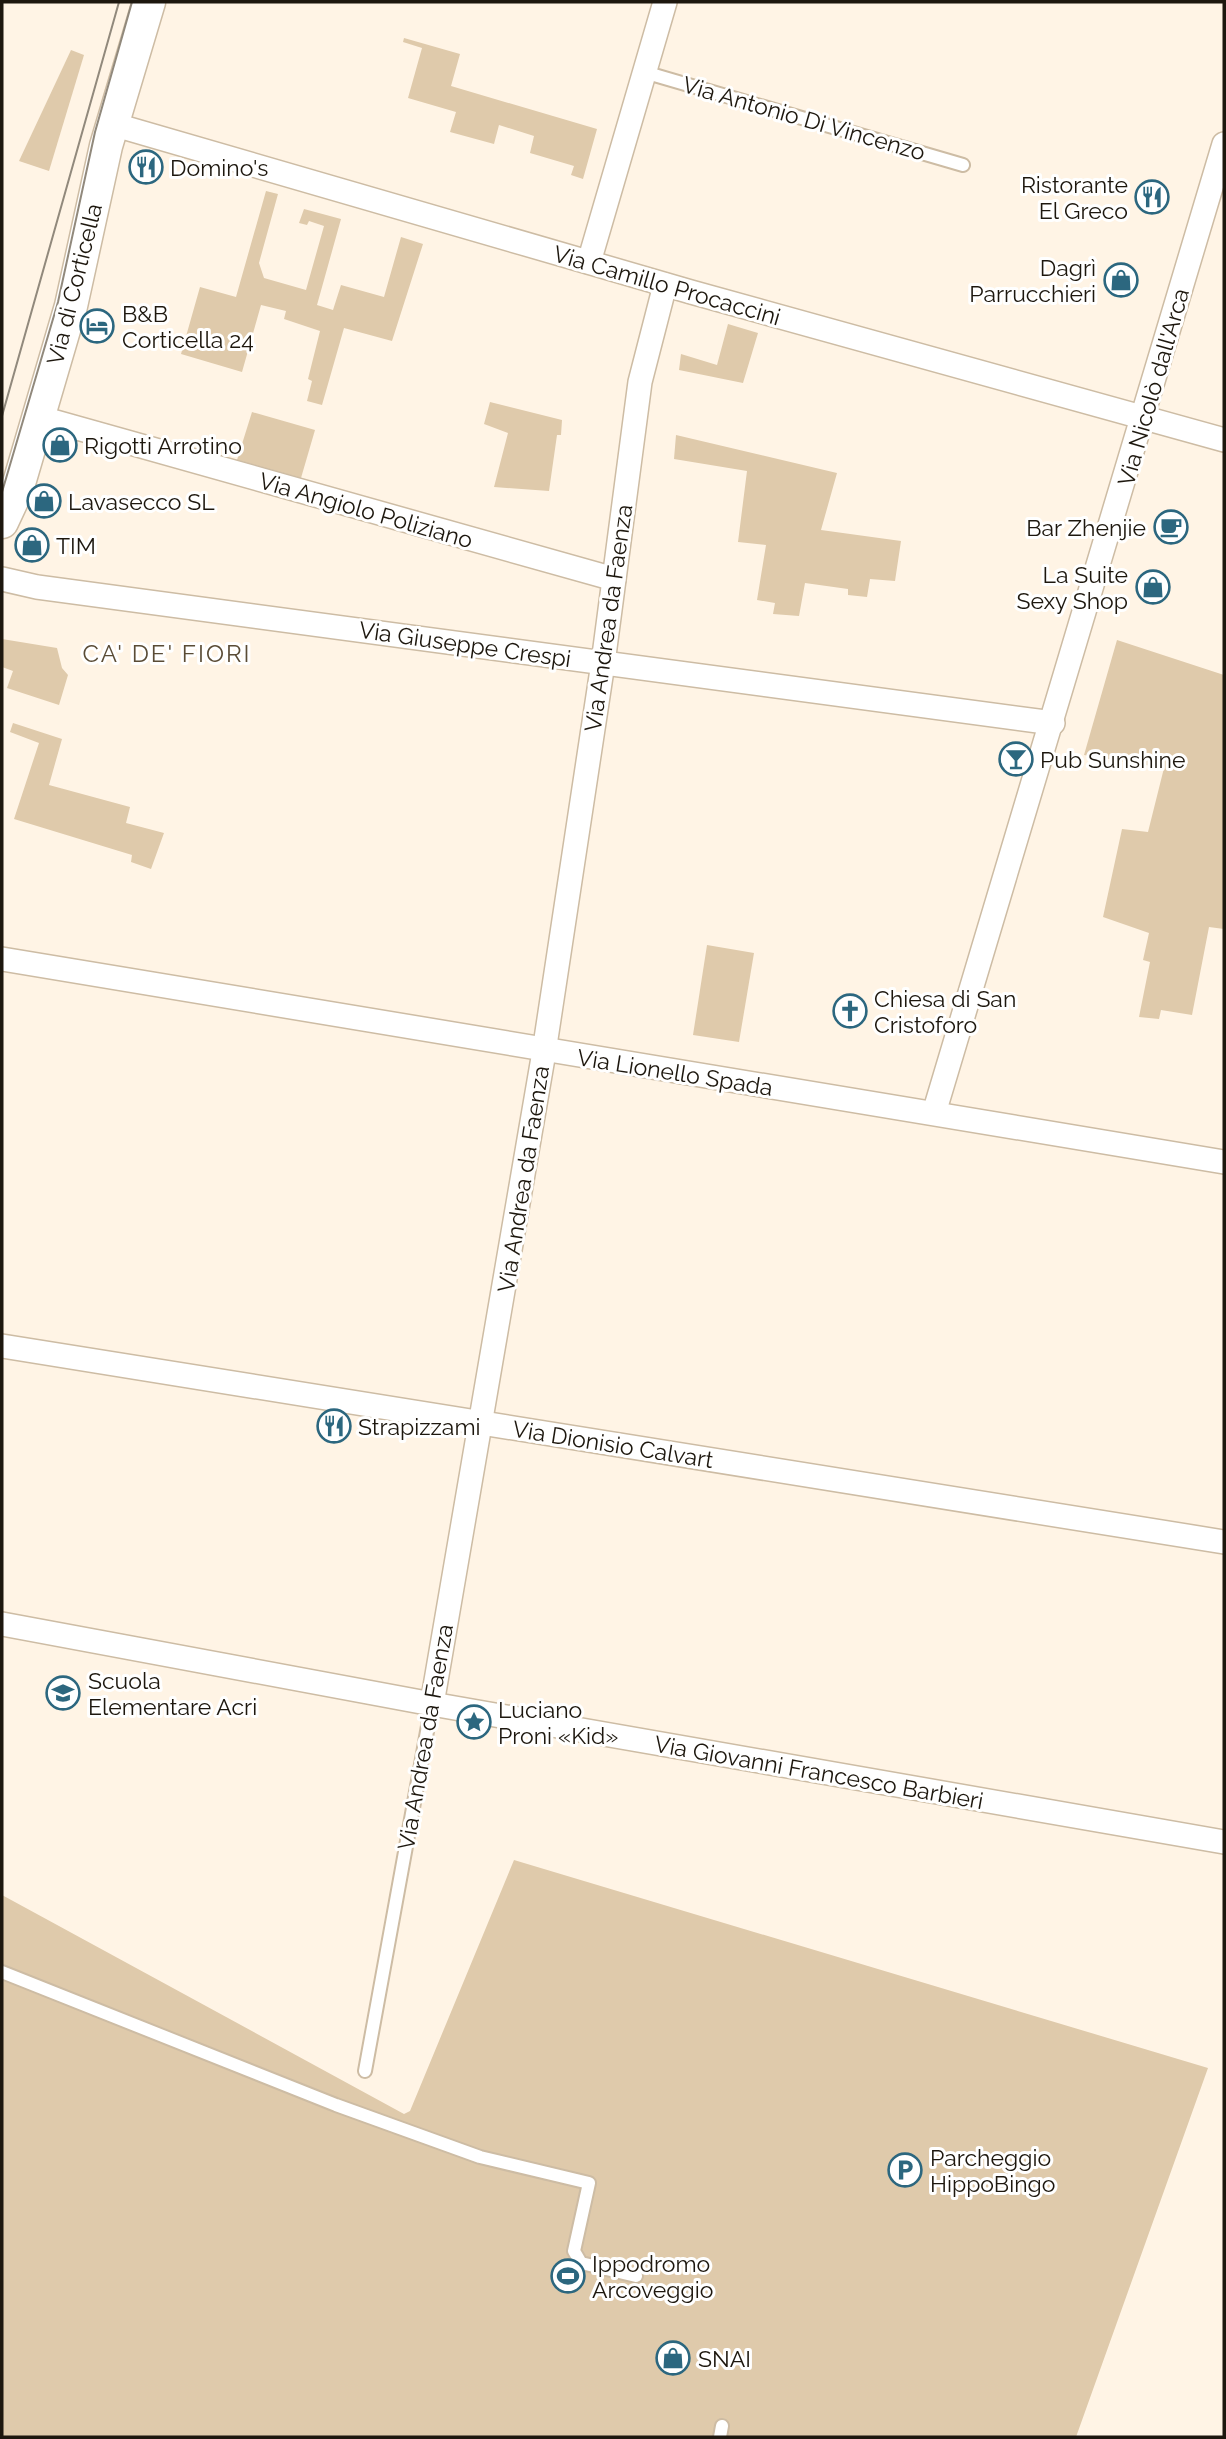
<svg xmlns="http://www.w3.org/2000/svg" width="1226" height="2439" viewBox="0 0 1226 2439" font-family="Raleway,sans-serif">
  <rect width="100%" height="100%" fill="#fff4e5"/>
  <g fill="#dfcaab">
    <path d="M404,38L460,54L451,86L597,129L583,179L571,175L574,166L530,153L534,136L499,125L494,144L450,132L456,112L408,98L422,48L403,42Z"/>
    <path d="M71,50L84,55L49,171L19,161Z"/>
    <path d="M266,191L278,194L259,263L264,278L306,290L324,226L309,221L307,225L299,223L304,209L341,219L317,305L333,310L341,285L384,297L401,237L423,244L392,341L344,328L322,405L307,401L312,381L308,379L320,331L284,319L286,311L261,305L242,372L181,354L200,287L236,297Z"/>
    <path d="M728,324L758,333L743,383L679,370L681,354L717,365Z"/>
    <path d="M490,402L562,420L561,435H557L549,491L494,487L508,433L484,424Z"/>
    <path d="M252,412L315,430L301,478L237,460Z"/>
    <path d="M676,435L837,473L821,530L901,541L895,581L870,579L867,597L848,595V589L805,583L799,616L773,614L775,603L757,600L766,545L738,542L747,471L674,459Z"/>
    <path d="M2,639L57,648L62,668L68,675L59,705L7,688L13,671L2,667Z"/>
    <path d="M1117,640L1224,675V929L1209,927L1192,1015L1161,1010L1159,1019L1139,1017L1150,962L1143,960L1149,933L1103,917L1122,829L1148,832L1164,768L1084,755Z"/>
    <path d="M13,723L62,739L49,785L130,807L126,823L164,833L151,869L131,862L132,855L14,819L39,743L10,732Z"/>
    <path d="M707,945L754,953L739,1042L693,1035Z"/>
    <path d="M514,1860L1208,2068L1076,2437H2V1895L404,2114L410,2111Z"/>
  </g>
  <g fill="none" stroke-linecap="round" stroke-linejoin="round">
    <defs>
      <g id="service">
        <path d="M644,72L963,165"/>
        <path d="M2,1972L336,2105L480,2157L589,2183L574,2251L581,2263L636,2276"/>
        <path d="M365,2071L432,1704"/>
        <path d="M720,2437L722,2426"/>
      </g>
      <g id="minor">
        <path d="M112,124L691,292L1224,440"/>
        <path d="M589,262L665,2"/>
        <path d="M38,417L614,579"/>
        <path d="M2,579L37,587L1053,723"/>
        <path d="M2,959L1224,1162"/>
        <path d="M934,1113L1224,144"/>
        <path d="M2,1346L1224,1542"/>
        <path d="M2,1624L432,1704L1224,1842"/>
        <path d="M432,1704L544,1052L603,663L640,382L665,285"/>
      </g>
      <path id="secondary" d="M2,522L17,490L71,306L106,146L149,2"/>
    </defs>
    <use href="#service" stroke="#cdbca4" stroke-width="16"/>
    <use href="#minor" stroke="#cdbca4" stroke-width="26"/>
    <use href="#secondary" stroke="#cdbca4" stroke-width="35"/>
    <use href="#service" stroke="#fff" stroke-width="12"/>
    <use href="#minor" stroke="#fff" stroke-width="23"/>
    <use href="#secondary" stroke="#fff" stroke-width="32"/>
    <g stroke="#91897c" stroke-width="2">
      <path d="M2,416L119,2"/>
      <path d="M2,492L58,302L95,132L132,2"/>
    </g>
  </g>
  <defs>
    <symbol id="restaurant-ring" viewBox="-11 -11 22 22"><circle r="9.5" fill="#fff" stroke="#2c677f" stroke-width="1.5"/><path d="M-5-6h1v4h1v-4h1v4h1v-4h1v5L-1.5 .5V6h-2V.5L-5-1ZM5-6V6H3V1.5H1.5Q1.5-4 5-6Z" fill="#2c677f"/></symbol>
    <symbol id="shop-ring" viewBox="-11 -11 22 22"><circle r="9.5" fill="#fff" stroke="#2c677f" stroke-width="1.5"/><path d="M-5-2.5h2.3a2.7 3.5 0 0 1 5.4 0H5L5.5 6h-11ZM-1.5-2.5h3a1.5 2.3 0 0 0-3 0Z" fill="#2c677f"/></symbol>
    <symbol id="hotel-ring" viewBox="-11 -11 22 22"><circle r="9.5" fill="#fff" stroke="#2c677f" stroke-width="1.5"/><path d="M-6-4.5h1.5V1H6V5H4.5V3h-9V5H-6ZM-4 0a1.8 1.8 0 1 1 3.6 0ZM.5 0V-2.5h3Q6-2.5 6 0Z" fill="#2c677f"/></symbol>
    <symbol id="cafe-ring" viewBox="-11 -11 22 22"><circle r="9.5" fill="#fff" stroke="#2c677f" stroke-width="1.5"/><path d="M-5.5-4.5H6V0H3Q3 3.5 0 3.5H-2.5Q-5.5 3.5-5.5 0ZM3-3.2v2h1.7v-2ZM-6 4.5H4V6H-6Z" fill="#2c677f"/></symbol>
    <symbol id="bar-ring" viewBox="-11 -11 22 22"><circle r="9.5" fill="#fff" stroke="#2c677f" stroke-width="1.5"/><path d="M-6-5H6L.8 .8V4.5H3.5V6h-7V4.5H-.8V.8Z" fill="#2c677f"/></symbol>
    <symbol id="church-ring" viewBox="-11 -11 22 22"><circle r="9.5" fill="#fff" stroke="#2c677f" stroke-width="1.5"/><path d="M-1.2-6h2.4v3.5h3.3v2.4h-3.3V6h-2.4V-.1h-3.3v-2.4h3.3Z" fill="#2c677f"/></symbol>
    <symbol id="school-ring" viewBox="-11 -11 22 22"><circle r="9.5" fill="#fff" stroke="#2c677f" stroke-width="1.5"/><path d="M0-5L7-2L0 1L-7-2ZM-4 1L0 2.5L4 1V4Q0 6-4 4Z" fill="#2c677f"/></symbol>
    <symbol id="sight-ring" viewBox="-11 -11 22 22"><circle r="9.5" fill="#fff" stroke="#2c677f" stroke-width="1.5"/><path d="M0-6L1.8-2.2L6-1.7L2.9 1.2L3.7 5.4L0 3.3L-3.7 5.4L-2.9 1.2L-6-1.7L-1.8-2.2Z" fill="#2c677f"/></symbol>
    <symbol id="parking-ring" viewBox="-11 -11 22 22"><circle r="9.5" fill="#fff" stroke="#2c677f" stroke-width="1.5"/><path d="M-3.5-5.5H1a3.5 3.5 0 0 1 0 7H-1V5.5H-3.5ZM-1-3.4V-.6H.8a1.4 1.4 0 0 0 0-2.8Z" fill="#2c677f"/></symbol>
    <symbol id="stadium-ring" viewBox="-11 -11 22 22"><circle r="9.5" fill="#fff" stroke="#2c677f" stroke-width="1.5"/><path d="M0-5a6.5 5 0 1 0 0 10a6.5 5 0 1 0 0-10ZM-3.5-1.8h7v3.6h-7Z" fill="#2c677f"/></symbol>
  </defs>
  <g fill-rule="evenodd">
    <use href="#restaurant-ring" x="127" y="148" width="38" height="38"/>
    <use href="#restaurant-ring" x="1133" y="178" width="38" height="38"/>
    <use href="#shop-ring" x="1102" y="261" width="38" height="38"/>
    <use href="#hotel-ring" x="78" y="307" width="38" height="38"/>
    <use href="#shop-ring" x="41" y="426" width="38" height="38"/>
    <use href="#shop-ring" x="25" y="482" width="38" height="38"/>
    <use href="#cafe-ring" x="1152" y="508" width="38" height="38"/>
    <use href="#shop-ring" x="13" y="526" width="38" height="38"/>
    <use href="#shop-ring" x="1134" y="568" width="38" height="38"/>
    <use href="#bar-ring" x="997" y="740" width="38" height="38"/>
    <use href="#church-ring" x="831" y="992" width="38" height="38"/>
    <use href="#restaurant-ring" x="315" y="1407" width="38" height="38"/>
    <use href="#school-ring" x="44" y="1674" width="38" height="38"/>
    <use href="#sight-ring" x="455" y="1703" width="38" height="38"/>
    <use href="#parking-ring" x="886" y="2151" width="38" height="38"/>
    <use href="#stadium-ring" x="549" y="2257" width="38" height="38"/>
    <use href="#shop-ring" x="654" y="2339" width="38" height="38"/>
  </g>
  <g text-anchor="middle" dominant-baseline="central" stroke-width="6" stroke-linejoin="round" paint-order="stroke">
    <g font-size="23" fill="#1d170e" stroke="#fff">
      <text transform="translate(804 118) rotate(16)">Via Antonio Di Vincenzo</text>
      <text transform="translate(74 284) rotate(-76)">Via di Corticella</text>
      <text transform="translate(667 285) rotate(16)">Via Camillo Procaccini</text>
      <text transform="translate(1153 387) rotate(-74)">Via Nicolò dall'Arca</text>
      <text transform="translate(366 510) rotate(16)">Via Angiolo Poliziano</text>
      <text transform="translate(608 618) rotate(-82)">Via Andrea da Faenza</text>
      <text transform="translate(465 644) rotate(8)">Via Giuseppe Crespi</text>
      <text transform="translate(675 1072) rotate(9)">Via Lionello Spada</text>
      <text transform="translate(523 1179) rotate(-81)">Via Andrea da Faenza</text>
      <text transform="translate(613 1444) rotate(9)">Via Dionisio Calvart</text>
      <text transform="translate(425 1737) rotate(-80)">Via Andrea da Faenza</text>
      <text transform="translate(819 1772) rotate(10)">Via Giovanni Francesco Barbieri</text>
    </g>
    <g font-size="23" fill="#1d170e" stroke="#fff" text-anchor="start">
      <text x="170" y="167">Domino's</text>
      <text x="1128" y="184" text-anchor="end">Ristorante<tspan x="1128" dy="26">El Greco</tspan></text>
      <text x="1096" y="267" text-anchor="end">Dagrì<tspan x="1096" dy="26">Parrucchieri</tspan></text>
      <text x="122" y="313">B&amp;B<tspan x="122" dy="26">Corticella 24</tspan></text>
      <text x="84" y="445">Rigotti Arrotino</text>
      <text x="68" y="501">Lavasecco SL</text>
      <text x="1146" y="527" text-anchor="end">Bar Zhenjie</text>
      <text x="56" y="545">TIM</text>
      <text x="1128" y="574" text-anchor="end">La Suite<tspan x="1128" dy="26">Sexy Shop</tspan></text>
      <text x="1040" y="759">Pub Sunshine</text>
      <text x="874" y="998">Chiesa di San<tspan x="874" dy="26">Cristoforo</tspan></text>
      <text x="358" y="1426">Strapizzami</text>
      <text x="88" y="1680">Scuola<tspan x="88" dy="26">Elementare Acri</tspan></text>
      <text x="498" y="1709">Luciano<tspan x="498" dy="26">Proni «Kid»</tspan></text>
      <text x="930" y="2157">Parcheggio<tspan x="930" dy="26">HippoBingo</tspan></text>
      <text x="592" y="2263">Ippodromo<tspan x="592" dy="26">Arcoveggio</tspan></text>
      <text x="698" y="2358">SNAI</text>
    </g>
    <g font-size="24" letter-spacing="2" fill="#5a4c36" stroke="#fff">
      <text x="167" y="653">CA' DE' FIORI</text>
    </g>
  </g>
  <rect width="1226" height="2439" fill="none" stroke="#1d170e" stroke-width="7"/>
</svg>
